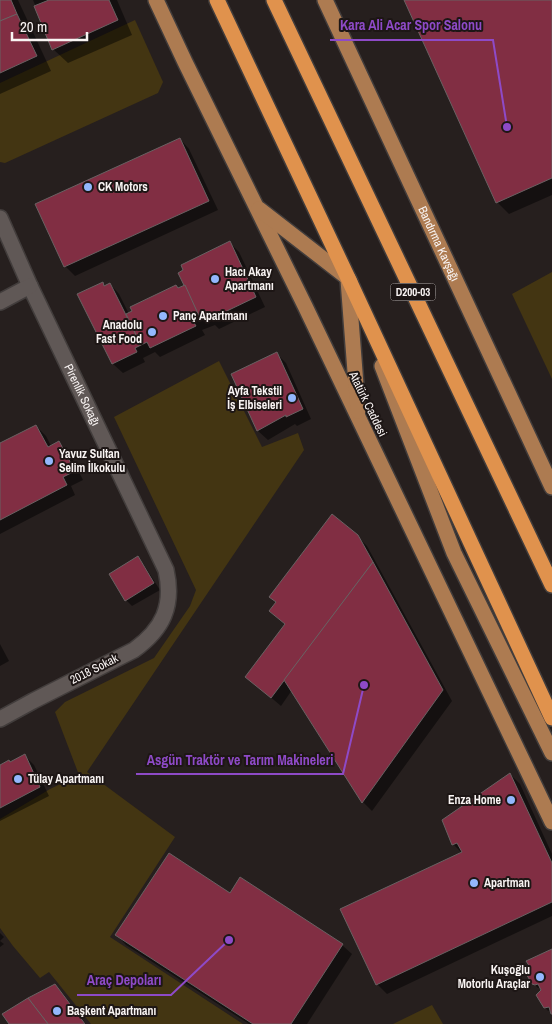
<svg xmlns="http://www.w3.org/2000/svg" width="552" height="1024" viewBox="0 0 552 1024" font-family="'Archivo Narrow',sans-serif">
  <rect width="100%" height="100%" fill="#261f1e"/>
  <g fill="#433512">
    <path d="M135,20L163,82L158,93L5,163L0,162V83Z"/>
    <path d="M552,272V379L512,294Z"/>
    <path d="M219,361L262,447L298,433L304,450L87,772L175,837L110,937L243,1024H91L49,972L40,978L13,946L0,928V819L50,789L79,775L55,712L65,702L154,658L190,606L196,590L114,417Z"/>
    <path d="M432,1005L443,1024H393Z"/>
  </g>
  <g fill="#0007">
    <path d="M0,0H18L51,71L0,94Z"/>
    <path d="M33,0H117L132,35L68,63L53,49Z"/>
    <path d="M405,0H552V195L509,214L497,202Z"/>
    <path d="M180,139L189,149L218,210L75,276L65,266Z"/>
    <path d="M230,243L239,252L265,307L219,329L215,325L202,330L205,335L160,357L155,352L143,358L145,362L123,373L113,364L79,295L102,284L105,286L110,284L119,294L129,314L186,286Z"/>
    <path d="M277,354L286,363L311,419L297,426L295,424L268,440L258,431L232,375Z"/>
    <path d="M36,426L46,436L51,446L59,443L69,452L83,480L71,486L75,495L0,534V445Z"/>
    <path d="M357,536L367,546L452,701L372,811L363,802L292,690L281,706L247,677L286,625L271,611Z"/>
    <path d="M138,558L144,565L160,590L132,606L126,600Z"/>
    <path d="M0,644L9,661L0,666Z"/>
    <path d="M25,756L34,765L49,796L0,821V766L10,763Z"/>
    <path d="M510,774L520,784L552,854V916L387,994L377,984L462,853L453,844Z"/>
    <path d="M231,895L342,945L352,954L307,1024H249L126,945L117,935Z"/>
    <path d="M0,933L4,937L0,941L4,944L0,947Z"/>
    <path d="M552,950V1013L551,1010L548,1011L545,1007L543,990L541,987L538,988L533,983Z"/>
    <path d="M55,985L64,995L86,1024H8Z"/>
  </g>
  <g fill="#812e43" stroke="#696162">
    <path d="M0,0H11L17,14L0,21Z"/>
    <path d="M49,0H109L118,20L52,50L34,6Z"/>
    <path d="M404,0H552V178L496,203Z"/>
    <path d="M17,14L37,56L0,73V21Z"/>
    <path d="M180,138L209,201L64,267L35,204Z"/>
    <path d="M230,241L256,297L208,320L206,315L200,318L178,273L183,270L181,265Z"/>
    <path d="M103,282L104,286L110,283L141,345L135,348L137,352L112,364L77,294Z"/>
    <path d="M176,285L178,288L185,285L200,318L193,321L196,326L150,348L147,342L141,345L126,314L132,311L130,307Z"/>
    <path d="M277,352L303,409L286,417V415L257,431L231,374Z"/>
    <path d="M36,425L48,447L59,441L75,471L63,477L67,485L0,520V443Z"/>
    <path d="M332,514L358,535L373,562L271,698L245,677L285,624L269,611L276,602L269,597Z"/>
    <path d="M138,556L154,583L125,601L109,574Z"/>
    <path d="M373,562L443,690L362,803L284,680Z"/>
    <path d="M25,754L40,787L0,808V765L9,760L10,762Z"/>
    <path d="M510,773L552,863V902L376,985L340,909L462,852L457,843L452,845L442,820Z"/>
    <path d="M169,853L230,893L240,877L343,944L291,1024H253L115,935Z"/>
    <path d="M552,949V1014H551L549,1007L544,1008L536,995L541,990L538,984L535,985L532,984L524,970L530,967L526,961Z"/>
    <path d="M55,984L85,1024H48L28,998Z"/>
    <path d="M28,998L48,1024H9L2,1014Z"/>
  </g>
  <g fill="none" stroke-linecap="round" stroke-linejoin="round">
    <defs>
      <g id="street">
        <path id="s1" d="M0,218L30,286L166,570C174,606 163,629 134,650L33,701L0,719"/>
        <path d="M0,302L30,286"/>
      </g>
      <g id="primary">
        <path d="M156,0L185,62L305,306L552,822"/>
        <path id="s2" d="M325,0L552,487"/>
        <path d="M259,209L348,278L350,282"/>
        <path d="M348,280L358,411"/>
        <path d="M382,366L454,553L552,753"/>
      </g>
      <g id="highway">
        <path d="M217,0L348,278L552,718"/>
        <path d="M274,0L552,585"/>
      </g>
    </defs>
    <use href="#street" stroke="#423d3c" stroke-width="18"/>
    <use href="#primary" stroke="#423d3c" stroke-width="18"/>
    <use href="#highway" stroke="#423d3c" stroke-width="18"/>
    <use href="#street" stroke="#605856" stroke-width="15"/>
    <use href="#primary" stroke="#ad7b51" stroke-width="15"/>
    <use href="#highway" stroke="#e0924d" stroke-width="15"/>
  </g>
  <g fill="#93b7fd" stroke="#1d1615" stroke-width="2">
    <circle cx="88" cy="187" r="5"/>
    <circle cx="215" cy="279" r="5"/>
    <circle cx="163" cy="316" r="5"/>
    <circle cx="152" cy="332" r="5"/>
    <circle cx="292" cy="398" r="5"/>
    <circle cx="49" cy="461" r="5"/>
    <circle cx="18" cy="779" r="5"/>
    <circle cx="511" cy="800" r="5"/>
    <circle cx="474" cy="883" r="5"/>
    <circle cx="540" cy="977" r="5"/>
    <circle cx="57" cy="1011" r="5"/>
  </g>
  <g text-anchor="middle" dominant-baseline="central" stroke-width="4" stroke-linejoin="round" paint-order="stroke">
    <rect fill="#1d1615" stroke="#b7b1b0" stroke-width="1" x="390.5" y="283.5" width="45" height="17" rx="4"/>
    <g font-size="11" font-weight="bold" fill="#f9f4f3">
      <text x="413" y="292">D200-03</text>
    </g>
    <g font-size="12" font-weight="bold" fill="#f9f4f3" stroke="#1d1615" text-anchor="start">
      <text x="98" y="187">CK Motors</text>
      <text x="225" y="272">Hacı Akay<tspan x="225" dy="14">Apartmanı</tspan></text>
      <text x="173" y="316">Panç Apartmanı</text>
      <text x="142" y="325" text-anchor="end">Anadolu<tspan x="142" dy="14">Fast Food</tspan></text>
      <text x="282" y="391" text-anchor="end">Ayfa Tekstil<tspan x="282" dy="14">İş Elbiseleri</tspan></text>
      <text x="59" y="454">Yavuz Sultan<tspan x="59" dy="14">Selim İlkokulu</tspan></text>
      <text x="28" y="779">Tülay Apartmanı</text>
      <text x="501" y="800" text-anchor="end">Enza Home</text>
      <text x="484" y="883">Apartman</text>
      <text x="530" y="970" text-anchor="end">Kuşoğlu<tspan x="530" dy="14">Motorlu Araçlar</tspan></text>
      <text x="67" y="1011">Başkent Apartmanı</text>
    </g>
    <g font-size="12" fill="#f9f4f3" stroke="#1d1615">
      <text stroke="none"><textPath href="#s2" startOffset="269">Bandırma Kavşağı</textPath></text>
      <text stroke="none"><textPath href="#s1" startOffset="195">Pirenlik Sokağı</textPath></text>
      <text transform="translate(368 404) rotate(64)">Atatürk Caddesi</text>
      <text transform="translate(94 669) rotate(-27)">2018 Sokak</text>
    </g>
  </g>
  <path fill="none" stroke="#8e4ac7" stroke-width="2" d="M507 127L493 40H330M364 685L343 774H136M229 940L171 995H77"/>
  <g fill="#8e4ac7" stroke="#1d1615" stroke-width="2">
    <circle cx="507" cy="127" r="5"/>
    <circle cx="364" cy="685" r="5"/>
    <circle cx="229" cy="940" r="5"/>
  </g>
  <g font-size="14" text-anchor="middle" font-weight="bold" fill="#8e4ac7" stroke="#1d1615" stroke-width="4" stroke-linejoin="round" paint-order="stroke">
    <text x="411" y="30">Kara Ali Acar Spor Salonu</text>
    <text x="240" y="765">Asgün Traktör ve Tarım Makineleri</text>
    <text x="124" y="985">Araç Depoları</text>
  </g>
  <path d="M12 32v8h75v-8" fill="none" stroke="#f9f4f3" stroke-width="2.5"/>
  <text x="20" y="32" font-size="15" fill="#f9f4f3" stroke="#1d1615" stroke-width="4" paint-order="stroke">20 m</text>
</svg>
